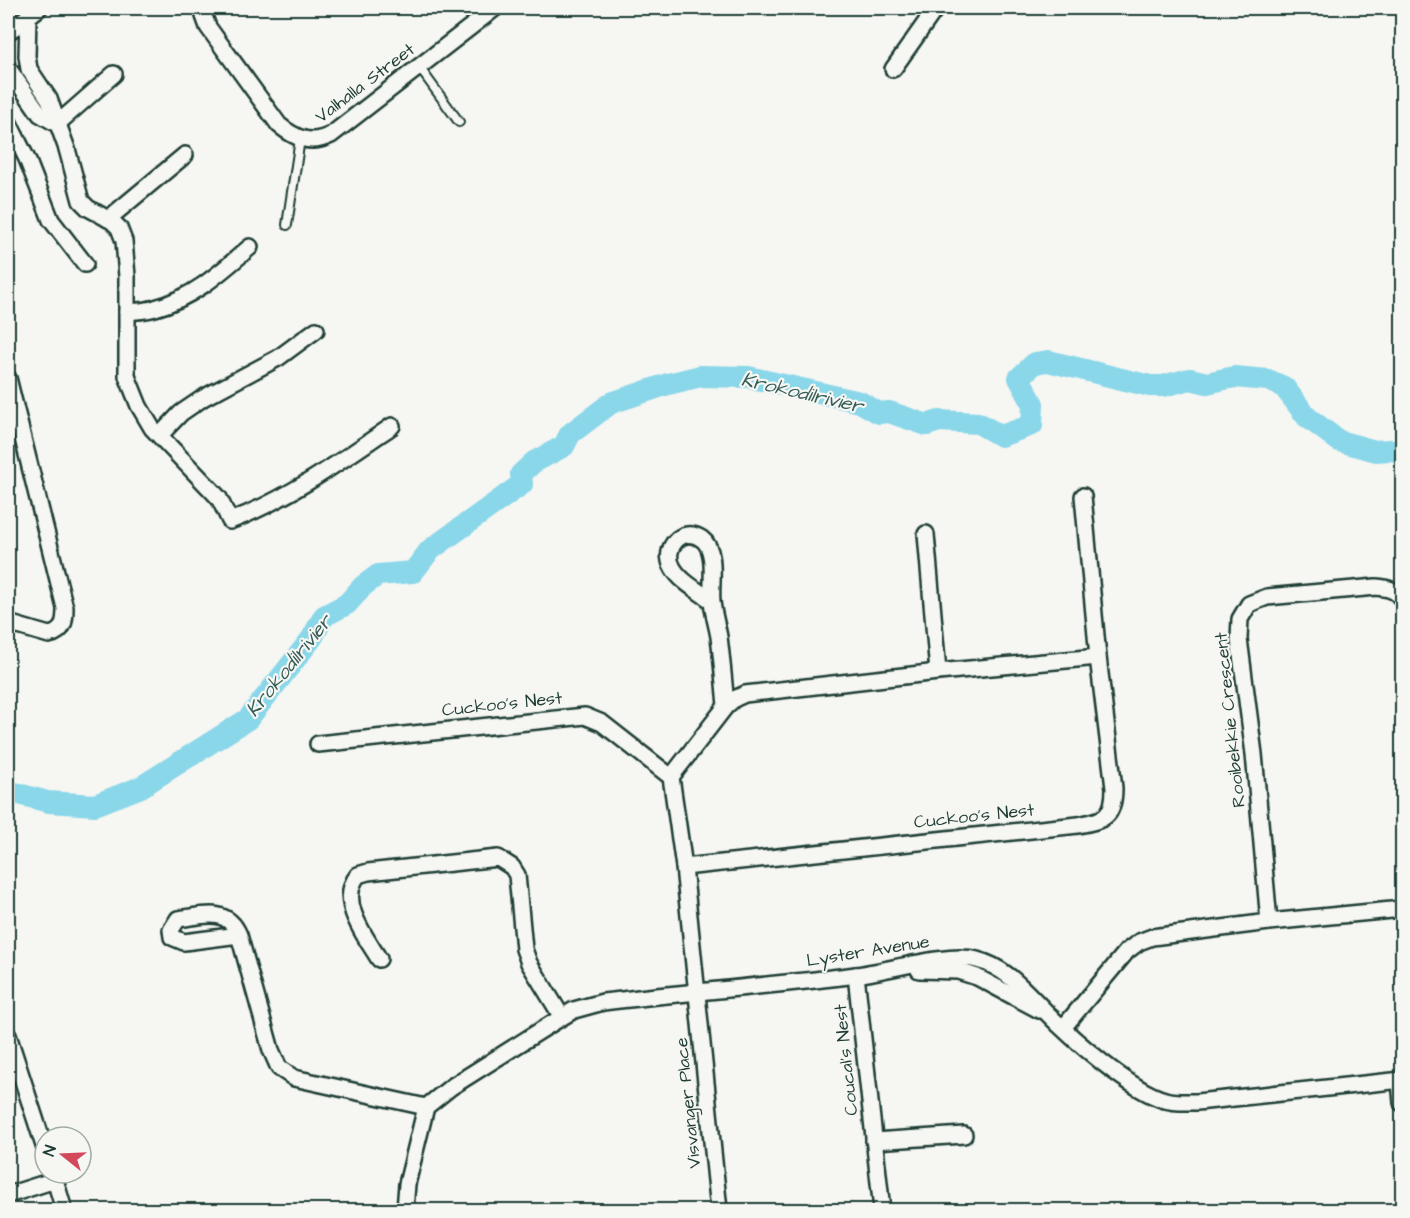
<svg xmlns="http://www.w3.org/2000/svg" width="1410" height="1218" viewBox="0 0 1410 1218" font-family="'Architects Daughter',sans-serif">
  <rect width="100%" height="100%" fill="#f6f6f2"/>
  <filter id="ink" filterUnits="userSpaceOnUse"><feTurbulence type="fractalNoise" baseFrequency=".0167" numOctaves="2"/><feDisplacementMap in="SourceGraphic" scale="12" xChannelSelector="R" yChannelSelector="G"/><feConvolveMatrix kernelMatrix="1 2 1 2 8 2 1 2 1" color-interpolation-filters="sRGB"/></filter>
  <g filter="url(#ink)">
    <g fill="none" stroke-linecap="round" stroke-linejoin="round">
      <path stroke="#8ad7ea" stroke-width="22" d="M8,791L48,802L95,805L141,787L248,719L312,638L324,616L347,604L363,586L378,575L413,572L430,550L522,484L521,474L534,462L564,446L570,434L611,403L668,384L701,376L748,377L860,402L879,413L889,412L927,425L939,421L978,423L1001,436L1032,425L1033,404L1019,378L1035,363L1048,361L1150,386H1163L1190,379L1207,383L1234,377L1268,380L1284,387L1307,417L1339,441L1376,451L1390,450L1402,452"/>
      <defs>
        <g id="service">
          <path d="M419,67L459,122"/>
          <path d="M287,225L300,139"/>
        </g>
        <g id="minor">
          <path d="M205,8L204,16L208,27L279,125C296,139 311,145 331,135L495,8"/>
          <path d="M28,16L27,56L29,69L49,99L67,149L81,201L88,208L112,221L119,228L124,241L127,276V376L139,406L152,428L219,498L230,521C288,499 341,461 392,426"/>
          <path d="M8,32L39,8"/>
          <path d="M8,68L40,114L57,124"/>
          <path d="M893,69L936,8"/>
          <path d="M8,121L27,159L51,220L85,264"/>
          <path d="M57,124L114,74"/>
          <path d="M108,219L185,155"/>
          <path d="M127,312C136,311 146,311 155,308C193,298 221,272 250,247"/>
          <path d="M8,378L65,608C65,621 64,632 49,635L8,623"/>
          <path d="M160,435L181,413L203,398L278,358L316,330"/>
          <path d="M926,534L938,672"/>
          <path d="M712,601C699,591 681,582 673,568C661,549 682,525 702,539C718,551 710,585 712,601C713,613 717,625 719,637C722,660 724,683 726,706"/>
          <path d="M318,744L585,716L602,723L671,777"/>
          <path d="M684,867L1078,825C1104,820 1114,818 1114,788L1098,657L1083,496"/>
          <path d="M1269,922L1254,754L1239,639L1240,619L1249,604L1267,597L1376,587C1386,588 1396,589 1402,599"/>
          <path d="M239,935L184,942L172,937L171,930L178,919C203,916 227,906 239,935L271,1050L279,1068L294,1078L426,1107"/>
          <path d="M379,959C365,936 337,901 358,875L368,872L498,858L512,867L517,875L524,949L529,963L562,1017"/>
          <path d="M919,970L958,971L977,977L1039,1010"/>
          <path d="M856,975L882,1210"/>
          <path d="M1063,1028L1127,951L1139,942L1152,937L1269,922L1402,909"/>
          <path d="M8,1035L45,1149"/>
          <path d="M1400,1080L1402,1103"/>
          <path d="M874,1141L964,1135"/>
          <path d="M53,1173L64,1210"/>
          <path d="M8,1195L55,1180"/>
          <path d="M405,1210L407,1184L426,1107L451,1087L562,1017L574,1010L603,1002C687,992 772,986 856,975C888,971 949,952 977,960C1006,967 1025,991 1045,1011C1070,1037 1131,1091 1165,1100C1175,1103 1186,1102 1197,1102L1402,1080"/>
          <path d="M719,1210L684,867L671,777L726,706L734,699L745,694L938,672L1098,657"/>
        </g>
      </defs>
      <use href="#service" stroke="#1f3d34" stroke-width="12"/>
      <use href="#minor" stroke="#1f3d34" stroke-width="20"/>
      <use href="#service" stroke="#f6f6f2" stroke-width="8"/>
      <use href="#minor" stroke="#f6f6f2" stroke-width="15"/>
    </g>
  </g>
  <g text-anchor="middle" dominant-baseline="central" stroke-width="4.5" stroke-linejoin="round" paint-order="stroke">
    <g font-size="18" fill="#1f3d34" stroke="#f6f6f2">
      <text transform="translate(365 83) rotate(-37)">Valhalla Street</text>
      <text transform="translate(502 704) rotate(-6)">Cuckoo's Nest</text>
      <text transform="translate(1230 720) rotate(-96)">Rooibekkie Crescent</text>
      <text transform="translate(974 816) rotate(-6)">Cuckoo's Nest</text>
      <text transform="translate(868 951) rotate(-9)">Lyster Avenue</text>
      <text transform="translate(846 1060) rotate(-96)">Coucal's Nest</text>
      <text transform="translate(688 1103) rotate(-96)">Visvanger Place</text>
    </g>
    <g font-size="20" font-style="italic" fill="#345c58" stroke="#f6f6f2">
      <text transform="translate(802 393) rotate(13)">Krokodilrivier</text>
      <text transform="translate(289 666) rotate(-51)">Krokodilrivier</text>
    </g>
  </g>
  <rect width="1410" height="1218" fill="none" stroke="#f6f6f2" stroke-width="30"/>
  <rect x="15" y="15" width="1380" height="1188" fill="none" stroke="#1f3d34" stroke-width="2" filter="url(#ink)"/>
  <g transform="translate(63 1155) rotate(288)"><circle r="28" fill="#f6f6f2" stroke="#a0aca6" stroke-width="1.5"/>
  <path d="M0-4.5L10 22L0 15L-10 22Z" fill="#d1495b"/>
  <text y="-9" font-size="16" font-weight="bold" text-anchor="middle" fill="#1f3d34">N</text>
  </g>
</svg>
